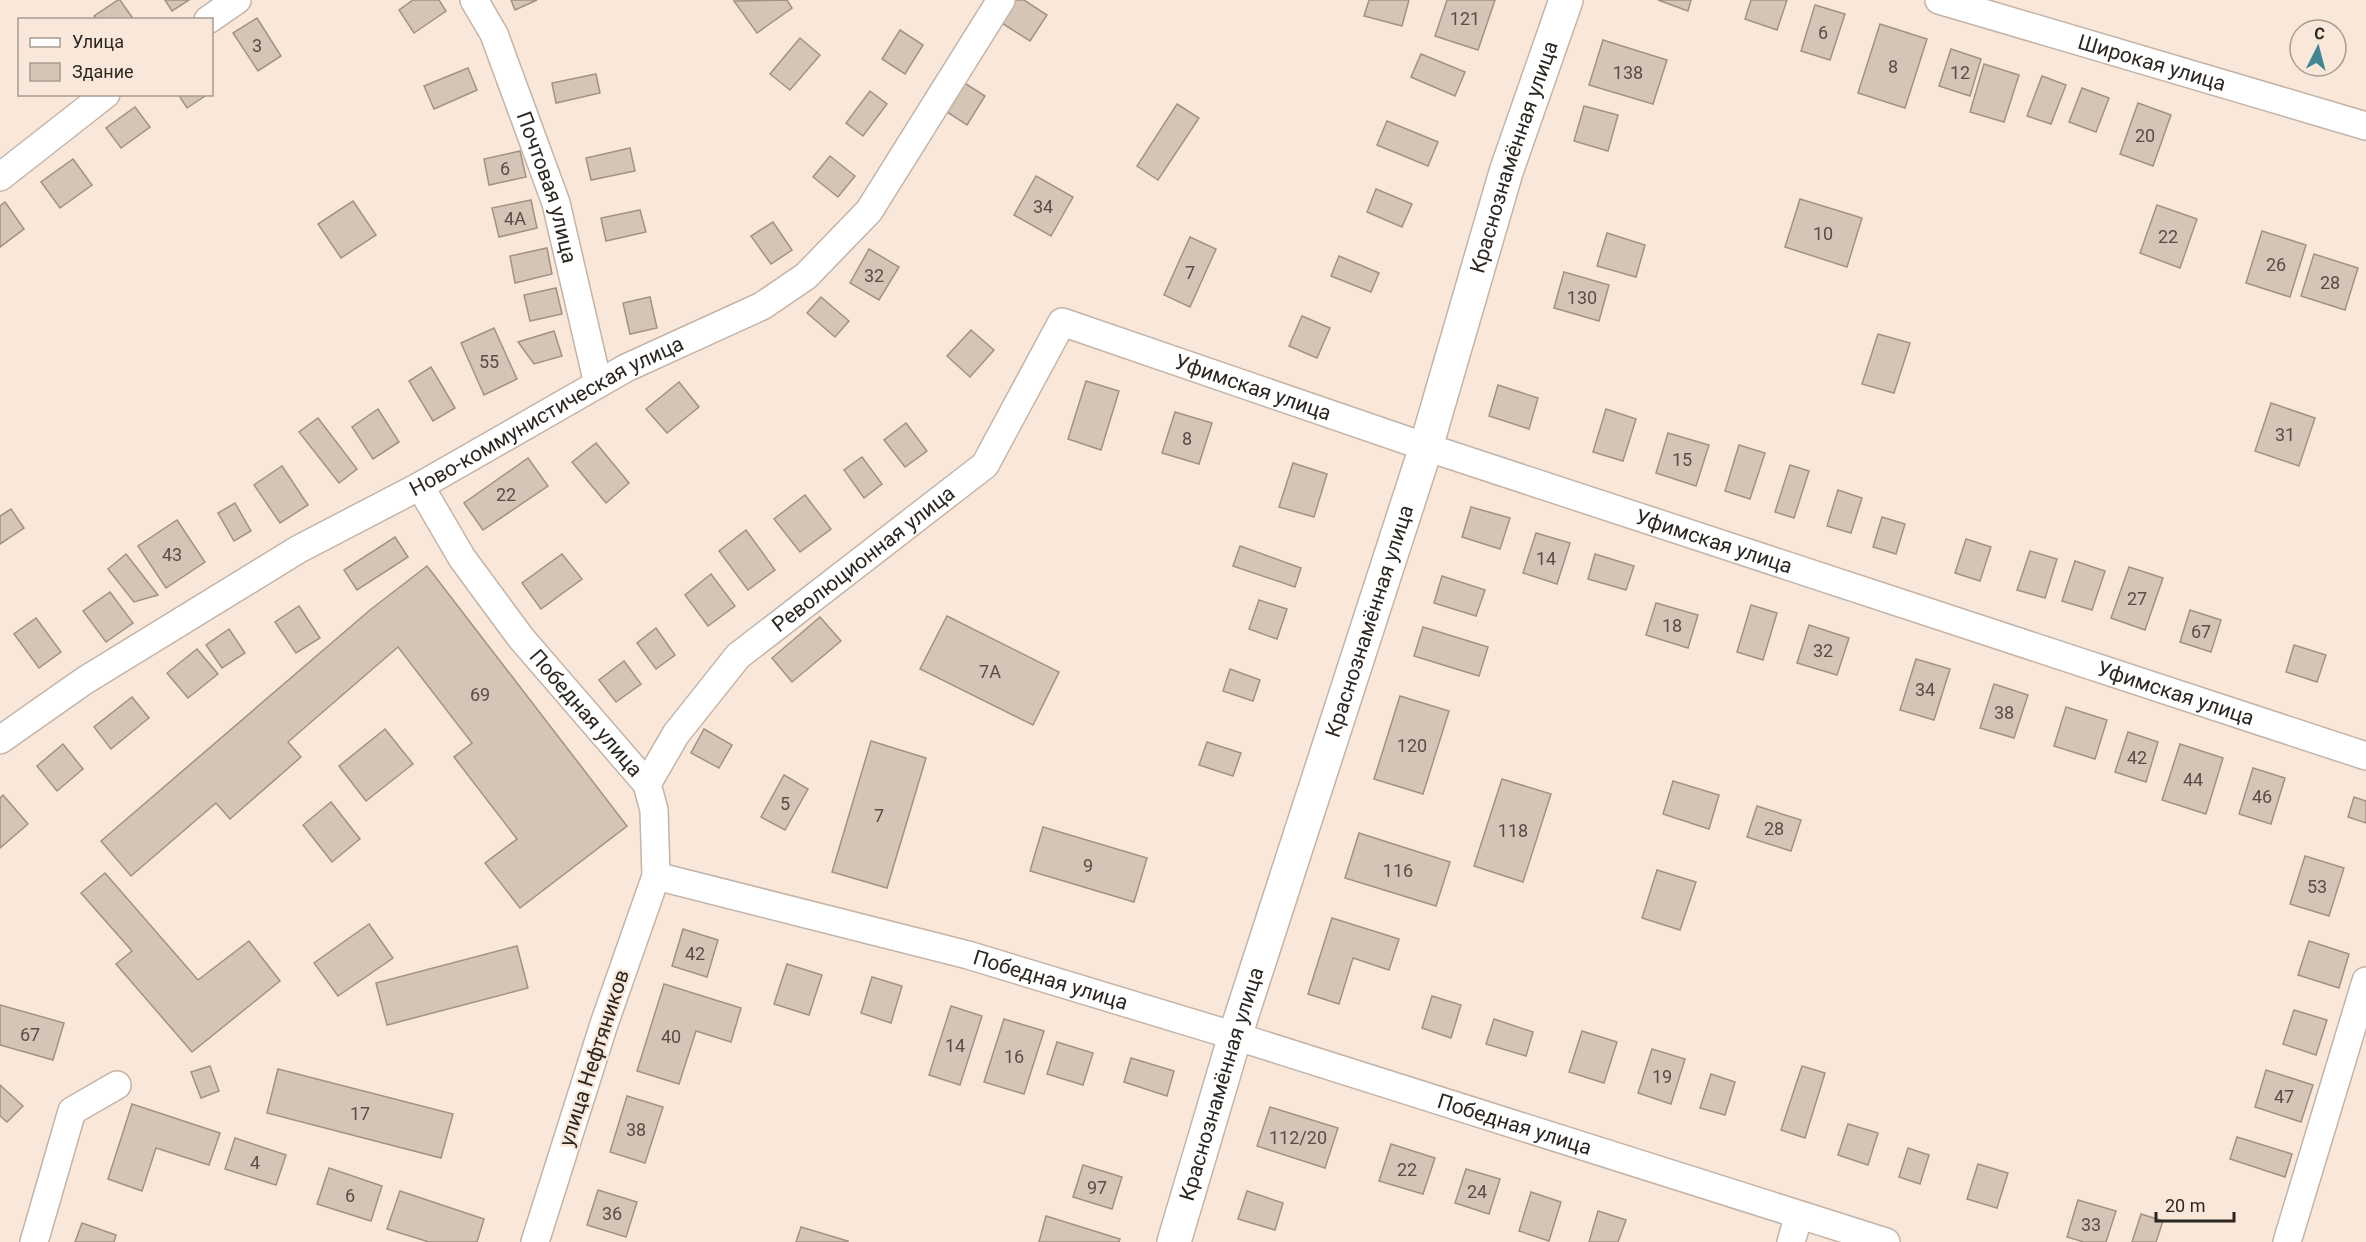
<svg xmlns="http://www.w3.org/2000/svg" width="2366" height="1242" viewBox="0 0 2366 1242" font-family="Roboto,sans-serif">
  <rect width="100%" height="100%" fill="#f9e8da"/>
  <g fill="#d5c5b7" stroke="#a19285" stroke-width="1.5">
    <path d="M118,0H120L134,20H97L94,16Z"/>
    <path d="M165,0H189L172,11Z"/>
    <path d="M413,0H439L446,11L414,33L399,10Z"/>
    <path d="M511,0H537L515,10Z"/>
    <path d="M787,0L792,8L757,33L734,1Z"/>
    <path d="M1014,0H1024L1047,15L1030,41L1000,22Z"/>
    <path d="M1369,0H1409L1402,26L1364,16Z"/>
    <path d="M1447,0H1495L1478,50L1435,36Z"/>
    <path d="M1658,0H1691L1688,11Z"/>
    <path d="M1751,0H1787L1777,30L1745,19Z"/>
    <path d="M1815,5L1845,14L1830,60L1801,51Z"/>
    <path d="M257,18L281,56L258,71L233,33Z"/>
    <path d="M1880,24L1927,39L1905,108L1858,93Z"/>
    <path d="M900,30L923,45L905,74L882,59Z"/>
    <path d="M800,38L820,55L790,90L770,74Z"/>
    <path d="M1603,40L1667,60L1653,104L1589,85Z"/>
    <path d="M1951,49L1981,59L1970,96L1939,86Z"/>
    <path d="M1421,54L1465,72L1455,96L1411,77Z"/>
    <path d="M1984,64L2019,75L2004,122L1970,112Z"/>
    <path d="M468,68L477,90L434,109L424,86Z"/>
    <path d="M596,74L600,93L556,103L552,83Z"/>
    <path d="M2042,76L2066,85L2051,124L2027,116Z"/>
    <path d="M963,82L985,96L967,125L944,110Z"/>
    <path d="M2082,88L2109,98L2096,132L2069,122Z"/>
    <path d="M870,91L887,104L863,136L846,123Z"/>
    <path d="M178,94H208L187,108Z"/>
    <path d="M2138,103L2171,115L2153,166L2120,154Z"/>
    <path d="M1177,104L1199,118L1158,180L1137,166Z"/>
    <path d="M1584,106L1618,115L1608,151L1574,141Z"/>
    <path d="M135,107L150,127L121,148L106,128Z"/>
    <path d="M1387,121L1438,142L1428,166L1377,145Z"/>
    <path d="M630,148L635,171L591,180L586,158Z"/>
    <path d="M520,151L526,177L489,185L484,159Z"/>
    <path d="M830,156L855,176L838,197L813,177Z"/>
    <path d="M73,159L92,185L60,208L41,182Z"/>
    <path d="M1036,176L1073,197L1051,236L1014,215Z"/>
    <path d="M1376,189L1412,204L1402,227L1367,212Z"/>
    <path d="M1800,199L1862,218L1847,267L1785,247Z"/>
    <path d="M531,200L537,228L499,237L492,208Z"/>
    <path d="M353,201L376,235L341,258L318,224Z"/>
    <path d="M5,202L24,229L0,247V206Z"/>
    <path d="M2157,205L2197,219L2180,268L2140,253Z"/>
    <path d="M640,210L646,232L606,241L601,218Z"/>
    <path d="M773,222L792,250L771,264L751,236Z"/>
    <path d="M2262,231L2306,245L2290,297L2246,283Z"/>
    <path d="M1607,233L1645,245L1636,277L1597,266Z"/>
    <path d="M1190,237L1216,249L1190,307L1164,295Z"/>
    <path d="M547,248L552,274L515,283L510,256Z"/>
    <path d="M869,249L899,267L879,300L850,283Z"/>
    <path d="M2314,254L2358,268L2345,310L2301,296Z"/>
    <path d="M1339,256L1379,273L1371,292L1331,276Z"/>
    <path d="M1564,272L1609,285L1599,321L1554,308Z"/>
    <path d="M556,288L562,314L530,321L524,295Z"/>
    <path d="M650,297L657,328L630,334L623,303Z"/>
    <path d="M821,297L849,321L835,337L807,313Z"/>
    <path d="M1302,316L1330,328L1317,358L1289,346Z"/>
    <path d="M494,328L517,379L484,395L461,343Z"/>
    <path d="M971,330L994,350L970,377L947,356Z"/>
    <path d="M554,331L562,356L534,364L518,342Z"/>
    <path d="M1878,334L1910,343L1894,393L1862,384Z"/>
    <path d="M431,367L455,408L433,421L409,381Z"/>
    <path d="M1086,381L1119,391L1101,450L1068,439Z"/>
    <path d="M679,382L699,407L667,433L646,409Z"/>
    <path d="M1498,385L1538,398L1529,429L1489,416Z"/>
    <path d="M2271,403L2315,418L2299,466L2255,451Z"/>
    <path d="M378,409L399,442L373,459L352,427Z"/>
    <path d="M1606,409L1636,419L1623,461L1593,452Z"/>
    <path d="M1175,412L1212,423L1199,464L1162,453Z"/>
    <path d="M318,418L357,469L339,483L299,432Z"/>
    <path d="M906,423L927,451L905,467L884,440Z"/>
    <path d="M1668,433L1709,445L1696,486L1656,473Z"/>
    <path d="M596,443L629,483L606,503L572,462Z"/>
    <path d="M1739,445L1765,453L1750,499L1725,491Z"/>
    <path d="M862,457L882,484L864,498L844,470Z"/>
    <path d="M528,458L548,486L483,530L464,503Z"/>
    <path d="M1293,463L1327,474L1314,517L1279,507Z"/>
    <path d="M1790,465L1809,471L1794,518L1775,512Z"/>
    <path d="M282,466L308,505L280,523L254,485Z"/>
    <path d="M1838,490L1862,498L1851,533L1827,526Z"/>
    <path d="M805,495L831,529L800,552L774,519Z"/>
    <path d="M235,503L251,531L234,541L218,513Z"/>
    <path d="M1471,507L1510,518L1500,549L1462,537Z"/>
    <path d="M11,509L24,528L0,544V516Z"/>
    <path d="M1882,517L1905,524L1896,554L1873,547Z"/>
    <path d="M177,520L205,562L166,588L138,546Z"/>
    <path d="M746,530L775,570L748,590L719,551Z"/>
    <path d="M1536,533L1570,543L1557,584L1523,573Z"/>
    <path d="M395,537L408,557L357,590L344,570Z"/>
    <path d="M1966,539L1991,547L1980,581L1955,573Z"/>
    <path d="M1240,546L1301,568L1295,587L1233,566Z"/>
    <path d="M2030,551L2057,559L2045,598L2017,590Z"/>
    <path d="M126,554L158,595L134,602L108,569Z"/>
    <path d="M562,554L582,579L541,609L522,583Z"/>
    <path d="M1595,554L1634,566L1626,590L1588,579Z"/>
    <path d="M2075,561L2105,571L2092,610L2062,601Z"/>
    <path d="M427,566L627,826L520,908L485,863L517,839L454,757L472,743L398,647L288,742L301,757L230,819L216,803L131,876L101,841L370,610Z"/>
    <path d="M2129,567L2163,578L2145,630L2111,618Z"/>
    <path d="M711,574L735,606L708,626L685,595Z"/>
    <path d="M1442,576L1485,590L1476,616L1434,603Z"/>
    <path d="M110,592L133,623L106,642L83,611Z"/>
    <path d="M1259,600L1287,609L1277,639L1249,629Z"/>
    <path d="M1656,603L1698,615L1688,648L1646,635Z"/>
    <path d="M1751,605L1777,613L1763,660L1737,652Z"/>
    <path d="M299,606L320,638L296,653L275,622Z"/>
    <path d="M2190,610L2221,620L2211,652L2180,642Z"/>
    <path d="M947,616L1059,672L1033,725L920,669Z"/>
    <path d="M820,617L841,641L792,682L772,658Z"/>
    <path d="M36,618L61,652L39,668L14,634Z"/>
    <path d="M1809,625L1849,638L1837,675L1797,663Z"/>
    <path d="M1423,627L1488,647L1479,676L1414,656Z"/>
    <path d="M656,628L675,655L656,669L637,643Z"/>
    <path d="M229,629L245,653L222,668L206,645Z"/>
    <path d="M2294,645L2326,655L2317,682L2286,672Z"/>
    <path d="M197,649L218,674L188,698L167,673Z"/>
    <path d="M1916,659L1950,669L1934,720L1900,710Z"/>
    <path d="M624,661L641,684L616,702L599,680Z"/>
    <path d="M1230,669L1260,680L1253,701L1223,691Z"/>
    <path d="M1994,684L2028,695L2014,738L1980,728Z"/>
    <path d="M1400,696L1449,711L1423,794L1374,779Z"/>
    <path d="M132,697L149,718L111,749L94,727Z"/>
    <path d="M2066,707L2107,720L2095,759L2054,746Z"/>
    <path d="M385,729L413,764L366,801L339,766Z"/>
    <path d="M704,729L732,745L719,768L691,753Z"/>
    <path d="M2128,732L2158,742L2146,782L2115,772Z"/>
    <path d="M871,741L926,758L887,888L832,872Z"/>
    <path d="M1207,742L1241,753L1233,776L1199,765Z"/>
    <path d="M63,744L83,769L57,791L37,766Z"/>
    <path d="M2180,744L2223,758L2206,814L2162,800Z"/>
    <path d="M2253,768L2285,778L2271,824L2239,814Z"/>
    <path d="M784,775L808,789L785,830L761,817Z"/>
    <path d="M1502,779L1551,794L1523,882L1474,866Z"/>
    <path d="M1673,781L1719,795L1709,829L1663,814Z"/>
    <path d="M3,795L28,824L0,848V798Z"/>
    <path d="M2354,797L2366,801V823L2348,817Z"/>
    <path d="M331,802L360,839L332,862L303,825Z"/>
    <path d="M1757,806L1801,820L1791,851L1747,837Z"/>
    <path d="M1043,827L1147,858L1134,902L1030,871Z"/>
    <path d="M1359,833L1450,862L1436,906L1345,878Z"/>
    <path d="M2305,856L2344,868L2329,916L2290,904Z"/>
    <path d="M1657,870L1696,882L1680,930L1642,918Z"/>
    <path d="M105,873L198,980L249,941L280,981L192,1052L116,964L132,951L81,893Z"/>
    <path d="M1332,918L1399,939L1389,970L1353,958L1339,1004L1308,994Z"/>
    <path d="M369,924L393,958L338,996L314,963Z"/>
    <path d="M683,929L718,940L707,977L672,966Z"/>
    <path d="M2309,941L2349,954L2339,988L2298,975Z"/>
    <path d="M517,946L528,988L387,1025L376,983Z"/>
    <path d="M787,964L822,975L809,1015L774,1004Z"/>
    <path d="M872,977L902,986L891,1023L861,1013Z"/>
    <path d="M664,984L741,1008L731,1042L696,1031L679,1084L637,1071Z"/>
    <path d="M1432,996L1461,1005L1451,1038L1422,1028Z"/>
    <path d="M0,1005L64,1023L53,1060L0,1045Z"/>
    <path d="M951,1006L982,1016L960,1085L929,1075Z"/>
    <path d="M2294,1010L2327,1020L2316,1055L2283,1044Z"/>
    <path d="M1004,1019L1044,1031L1024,1094L984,1082Z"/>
    <path d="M1494,1019L1533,1032L1526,1056L1486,1044Z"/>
    <path d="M1582,1031L1617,1042L1604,1083L1569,1072Z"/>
    <path d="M1057,1042L1093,1053L1083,1085L1047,1074Z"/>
    <path d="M1652,1049L1685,1059L1671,1104L1638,1093Z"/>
    <path d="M1131,1058L1174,1071L1167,1096L1124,1082Z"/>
    <path d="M210,1066L219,1091L201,1098L191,1072Z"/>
    <path d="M1802,1066L1825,1073L1805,1138L1781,1130Z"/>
    <path d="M278,1069L453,1114L441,1158L267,1113Z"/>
    <path d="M2266,1070L2313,1085L2301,1122L2255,1107Z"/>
    <path d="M1711,1074L1735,1082L1725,1115L1700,1108Z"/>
    <path d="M0,1085L23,1106L7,1122L0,1116Z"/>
    <path d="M627,1096L663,1107L645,1163L610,1152Z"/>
    <path d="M132,1104L220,1133L209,1165L156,1148L142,1191L108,1179Z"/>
    <path d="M1270,1107L1338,1128L1325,1168L1257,1146Z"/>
    <path d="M1848,1124L1878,1133L1868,1165L1838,1155Z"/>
    <path d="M2237,1137L2292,1154L2285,1177L2230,1159Z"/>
    <path d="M235,1138L286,1155L276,1185L225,1169Z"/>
    <path d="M1391,1144L1435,1158L1423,1194L1379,1181Z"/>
    <path d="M1908,1148L1929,1155L1920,1184L1899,1177Z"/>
    <path d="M1978,1164L2008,1173L1997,1208L1967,1199Z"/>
    <path d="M1083,1165L1122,1177L1112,1209L1073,1197Z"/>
    <path d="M329,1168L382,1186L371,1221L317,1204Z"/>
    <path d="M1466,1169L1500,1179L1489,1214L1455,1203Z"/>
    <path d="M598,1190L637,1202L626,1237L587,1225Z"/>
    <path d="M400,1191L484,1219L477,1242H429L387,1229Z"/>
    <path d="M1247,1191L1283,1203L1275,1230L1238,1219Z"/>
    <path d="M1531,1192L1561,1202L1549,1241L1519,1231Z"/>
    <path d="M2078,1200L2116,1211L2106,1242H2084L2067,1237Z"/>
    <path d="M1598,1211L1626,1220L1618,1242H1589Z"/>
    <path d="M2141,1214L2163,1221L2156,1242H2132Z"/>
    <path d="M1046,1216L1120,1239L1119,1242H1039Z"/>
    <path d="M82,1223L116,1235L114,1242H75Z"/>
    <path d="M801,1227L848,1241V1242H796Z"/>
  </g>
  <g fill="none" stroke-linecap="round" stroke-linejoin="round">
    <defs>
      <g id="street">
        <path id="s1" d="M474,0L494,34L556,203L598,384"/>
        <path id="s2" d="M1939,0L2366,126"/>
        <path d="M208,20L237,0"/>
        <path d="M0,177L106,94"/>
        <path id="s3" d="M420,486L462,558L521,638L647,784L654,810L656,876L604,1024L535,1242"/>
        <path id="s4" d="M0,740L84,681L299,549L420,486L626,368L762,306L806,276L869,211L1001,0"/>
        <path id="s5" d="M647,784L676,734L738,656L985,465L1062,322L1426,447L2366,756"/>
        <path id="s6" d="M656,876L968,955L1235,1036L1886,1242"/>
        <path d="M34,1242L72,1111L117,1085"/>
        <path d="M1791,1242L1799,1215"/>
        <path d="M2287,1242L2366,981"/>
      </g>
      <g id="secondary">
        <path id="s7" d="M1174,1242L1235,1036L1426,447L1506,172L1566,0"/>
      </g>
    </defs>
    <use href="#street" stroke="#c4b4a7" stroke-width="30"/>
    <use href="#secondary" stroke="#c4b4a7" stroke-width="36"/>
    <use href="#street" stroke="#fff" stroke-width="27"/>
    <use href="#secondary" stroke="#fff" stroke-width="33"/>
  </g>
  <g text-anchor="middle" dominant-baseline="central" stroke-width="5" stroke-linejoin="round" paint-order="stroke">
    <g font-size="18" fill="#574e47">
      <text x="1465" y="18">121</text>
      <text x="1823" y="32">6</text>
      <text x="257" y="45">3</text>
      <text x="1893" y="66">8</text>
      <text x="1628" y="72">138</text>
      <text x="1960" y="72">12</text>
      <text x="2145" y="135">20</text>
      <text x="505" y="168">6</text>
      <text x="1043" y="206">34</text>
      <text x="515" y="218">4А</text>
      <text x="1823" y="233">10</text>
      <text x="2168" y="236">22</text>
      <text x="2276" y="264">26</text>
      <text x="1190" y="272">7</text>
      <text x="874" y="275">32</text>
      <text x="2330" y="282">28</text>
      <text x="1582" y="297">130</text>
      <text x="489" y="361">55</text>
      <text x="2285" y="434">31</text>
      <text x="1187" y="438">8</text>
      <text x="1682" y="459">15</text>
      <text x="506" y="494">22</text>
      <text x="172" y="554">43</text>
      <text x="1546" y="558">14</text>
      <text x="2137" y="598">27</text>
      <text x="1672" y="625">18</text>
      <text x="2201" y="631">67</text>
      <text x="1823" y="650">32</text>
      <text x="990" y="671">7А</text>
      <text x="1925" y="689">34</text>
      <text x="480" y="694">69</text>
      <text x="2004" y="712">38</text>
      <text x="1412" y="745">120</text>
      <text x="2137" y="757">42</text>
      <text x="2193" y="779">44</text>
      <text x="2262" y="796">46</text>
      <text x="785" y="803">5</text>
      <text x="879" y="815">7</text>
      <text x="1774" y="828">28</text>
      <text x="1513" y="830">118</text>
      <text x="1088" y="865">9</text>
      <text x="1398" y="870">116</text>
      <text x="2317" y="886">53</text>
      <text x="695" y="953">42</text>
      <text x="30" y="1034">67</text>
      <text x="671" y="1036">40</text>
      <text x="955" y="1045">14</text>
      <text x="1014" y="1056">16</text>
      <text x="1662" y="1076">19</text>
      <text x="2284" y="1096">47</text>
      <text x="360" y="1113">17</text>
      <text x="636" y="1129">38</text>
      <text x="1298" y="1137">112/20</text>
      <text x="255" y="1162">4</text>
      <text x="1407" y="1169">22</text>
      <text x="1097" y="1187">97</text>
      <text x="1477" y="1191">24</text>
      <text x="350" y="1195">6</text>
      <text x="612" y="1213">36</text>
      <text x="2091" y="1224">33</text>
    </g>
    <g font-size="21" fill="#2d2722" stroke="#f9e8da">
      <text stroke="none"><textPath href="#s2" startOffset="222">Широкая улица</textPath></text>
      <text stroke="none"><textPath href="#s7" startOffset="1137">Краснознамённая улица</textPath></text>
      <text stroke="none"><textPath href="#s1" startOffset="202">Почтовая улица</textPath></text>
      <text stroke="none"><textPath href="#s5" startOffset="834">Уфимская улица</textPath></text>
      <text stroke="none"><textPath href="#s4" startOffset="636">Ново-коммунистическая улица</textPath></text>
      <text stroke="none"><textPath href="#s5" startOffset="1320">Уфимская улица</textPath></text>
      <text stroke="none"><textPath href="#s5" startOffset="316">Революционная улица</textPath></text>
      <text stroke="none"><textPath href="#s7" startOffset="651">Краснознамённая улица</textPath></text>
      <text stroke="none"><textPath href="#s5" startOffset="1806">Уфимская улица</textPath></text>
      <text stroke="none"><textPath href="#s3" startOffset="282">Победная улица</textPath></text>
      <text stroke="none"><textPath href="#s6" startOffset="408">Победная улица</textPath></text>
      <text transform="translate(594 1058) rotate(-72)">улица Нефтяников</text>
      <text stroke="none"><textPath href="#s7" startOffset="165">Краснознамённая улица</textPath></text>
      <text stroke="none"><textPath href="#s6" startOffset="894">Победная улица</textPath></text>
    </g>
  </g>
  <rect x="18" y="18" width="195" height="78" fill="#f9e8da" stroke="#a79b90" stroke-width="1.5"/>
  <rect x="30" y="38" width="30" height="9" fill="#ffffff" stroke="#a79b90" stroke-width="1.5"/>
  <text x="72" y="48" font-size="18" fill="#2d2722">Улица</text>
  <rect x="30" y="63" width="30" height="18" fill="#d5c5b7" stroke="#a79b90" stroke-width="1.5"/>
  <text x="72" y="78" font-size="18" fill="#2d2722">Здание</text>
  <g transform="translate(2318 48) rotate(6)"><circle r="28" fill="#f9e8da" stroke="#a79b90" stroke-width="1.5"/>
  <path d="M0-4.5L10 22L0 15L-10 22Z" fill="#418791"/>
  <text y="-9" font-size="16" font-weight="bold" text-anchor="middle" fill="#2d2722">С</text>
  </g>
  <path d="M2156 1212v9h78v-9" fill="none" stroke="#2d2722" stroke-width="3"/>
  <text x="2165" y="1212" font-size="18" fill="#2d2722" stroke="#f9e8da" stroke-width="4.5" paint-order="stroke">20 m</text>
</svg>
